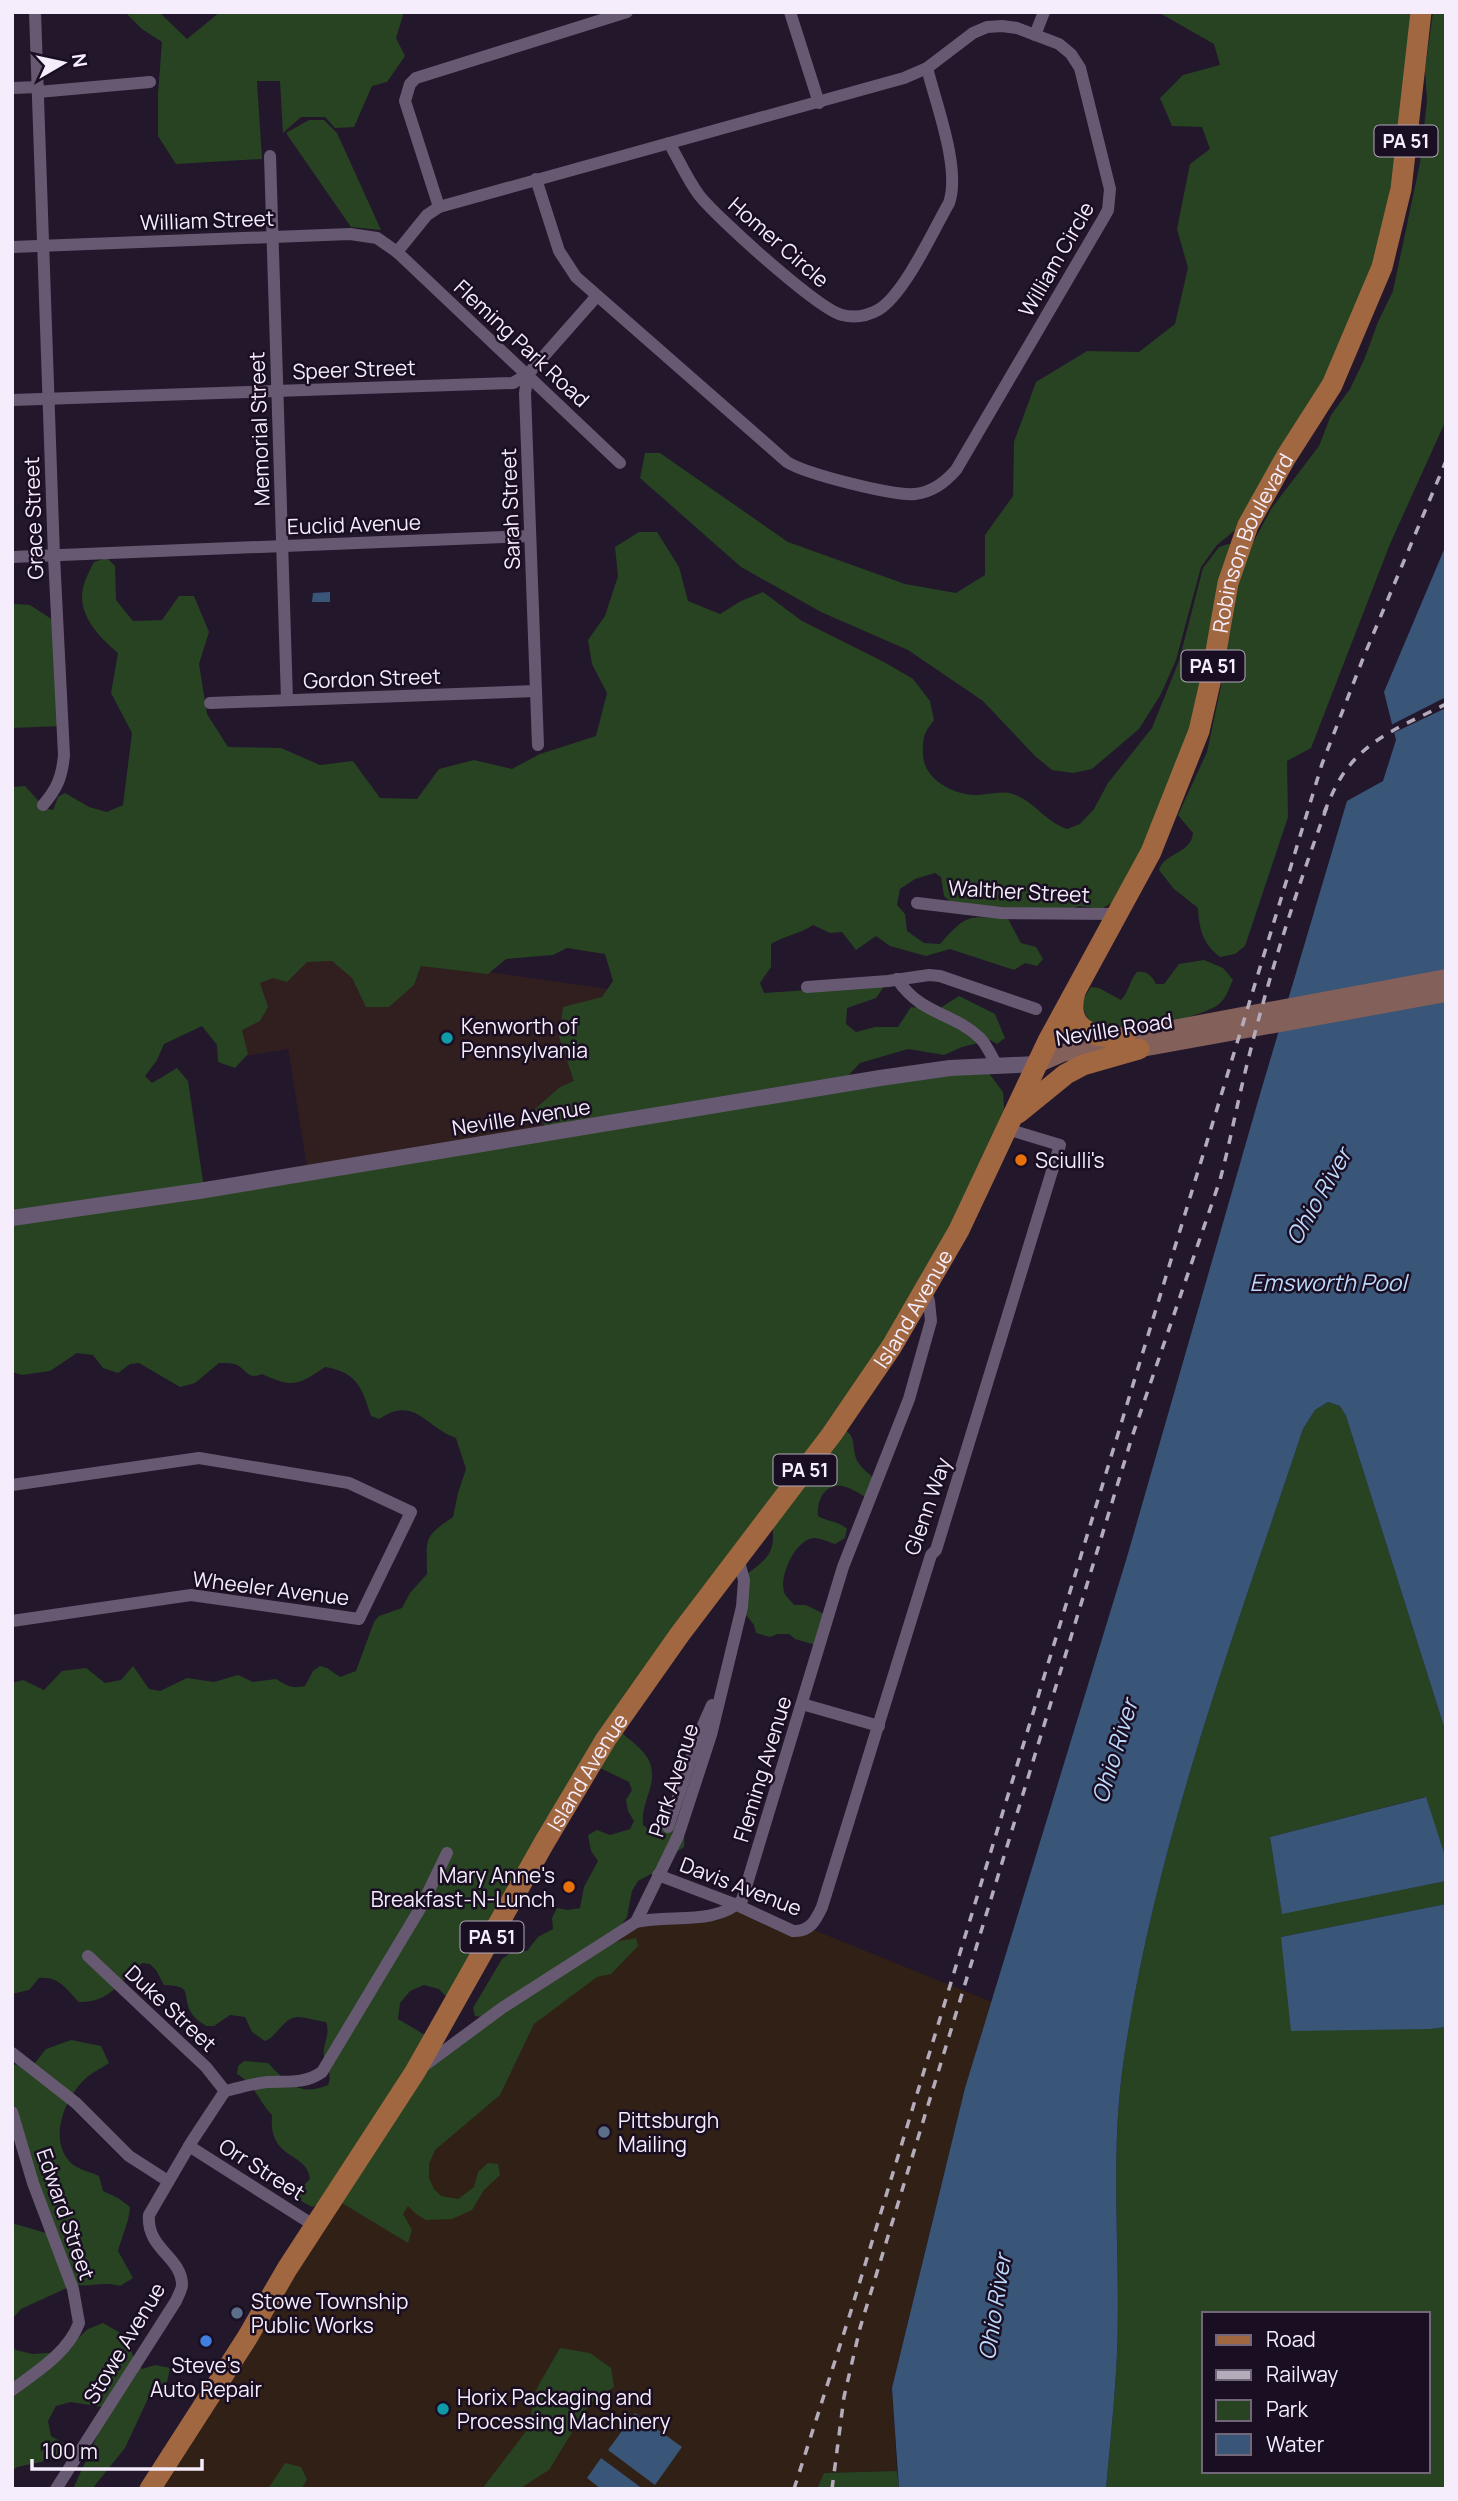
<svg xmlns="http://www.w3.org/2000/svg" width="1458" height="2501" viewBox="0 0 1458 2501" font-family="Manrope,sans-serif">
  <rect width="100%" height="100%" fill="#23172c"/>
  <path fill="#311e1f" d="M220,934L821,1019L831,1087L308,1173L288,1049L240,1057Z"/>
  <path fill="#302016" d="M737,1905L793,1931L809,1928L992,2002L965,2088L892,2388L897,2471L824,2473L817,2489H150L315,2226L636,1922Z"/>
  <g fill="#274322" fill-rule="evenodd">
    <path d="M159,12L187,39L220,12H404L396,38L405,56L387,82L372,86L354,127L335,128L325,117H301L283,133L280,81H257L262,159L176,164L158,136V94L162,42L142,29L126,13Z"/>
    <path d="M1158,12H1417L1379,266L1329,383L1247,525L1234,531L1217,545L1201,567L1176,660L1161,694L1139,729L1092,769L1073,773L1052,770L1035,756L983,701L908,650L821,612L741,567L640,478L645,453H660L788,542L905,584L956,593L985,575V535L1013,496L1014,442L1036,382L1087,351L1139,352L1175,324L1188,268L1177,229L1190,164L1210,149L1202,127L1172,126L1160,98L1183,75L1220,65L1214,44Z"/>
    <path d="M1433,12H1446V420L1390,544L1311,748L1287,761L1288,817L1245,946L1235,954L1220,957C1203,944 1199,929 1198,908L1174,889L1159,870C1165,852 1191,854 1193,833L1178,815L1207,752L1221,686L1227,624L1244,560L1271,509L1319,446L1331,415L1350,389L1364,360L1378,322L1393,291L1420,163L1427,101L1425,70Z"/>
    <path d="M309,120H324L337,133L381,230L351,227L286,133Z"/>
    <path d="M639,532H657L679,567L688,601L720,614L741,601L763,592L802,621L884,662L913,679L930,701L934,720C923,734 923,737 923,755C924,779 952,794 974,795C987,795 1001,790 1013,794C1037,803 1043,820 1067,829L1080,824L1094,809L1108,783L1152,728L1179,661L1203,568L1219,547L1228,544L1234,545L1211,675L1126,895L1101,909L1079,906L1064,912L955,906L944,896L941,877L935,873L915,879L900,889L897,905L905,914L907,931L924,943L940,944C967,913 969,916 1008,919L1021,943L1036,947L1043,959L1037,966L1025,963L1014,970L950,949L926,956L890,946L876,936L856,950L842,932L830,933L813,925C800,934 786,935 771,944V967L760,983L764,993L885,985L876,998L847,1008L846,1024L856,1032L875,1027H898L911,1007L937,1010L959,996L995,1014L1005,1038L997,1044L990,1040L962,1047L944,1055L908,1049L860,1063L843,1081L547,1130L535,1109L560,1087L574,1081L559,1037L563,1007L602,997L613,981L605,954L567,948L553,955L506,959L488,974L421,966L414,985L389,1007H366L352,978L332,961L307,962L287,982L273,978L260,983L268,1007L260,1021L242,1030L248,1054L235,1068L218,1062L217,1045L202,1026L164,1044L157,1060L145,1076L152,1083L177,1068L188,1081L204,1188L12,1216V787L25,786L45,808L53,810L58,797L65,793L89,807L107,812L123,805L132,733L111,693L118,653C100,638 77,615 83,588C85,579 90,570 94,562L107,558L115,566L116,600L133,621L162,620L179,596H194L209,632L199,664L207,714L228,747L281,748L320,765L353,761L380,798L417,799L439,769L474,760L512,769L540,754L596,736L607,693L592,664L588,640L605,616L618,576L615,547Z"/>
    <path d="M16,604L30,605L56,622L61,726L12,728V605Z"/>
    <path d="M1204,960L1223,968L1233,980C1229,988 1226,999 1219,1004C1202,1018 1119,1036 1098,1027C1087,1022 1084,1013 1082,1001L1091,987L1099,988L1121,1000C1129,992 1129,981 1137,972C1147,971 1151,975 1156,984H1164L1179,964Z"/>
    <path d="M951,1072H988L1003,1092L1005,1121L885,1349L683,1621L451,2002L439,1989L424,1985L410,1991L400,2003L398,2019L430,2038L326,2201L312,2207L294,2197V2188L304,2185L310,2179C307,2151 268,2161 272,2115C258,2100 255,2085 237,2074L238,2066L244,2061L268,2063C287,2083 300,2097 328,2085C333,2074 326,2068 324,2057C322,2044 331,2035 326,2022C317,2021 306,2017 297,2017C283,2018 277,2037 265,2041L252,2032L245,2017L230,2015L214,2026H206C202,2023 195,2019 192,2014C180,1995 196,1986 164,1985L156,1970L150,1964L142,1963C119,1980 112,2003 79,2002C66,1989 59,1976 39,1978L29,1990L12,1994V1683L23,1680L44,1690L62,1671L86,1668L105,1683L121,1680L133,1666L149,1689L160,1691L187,1678L214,1682L238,1675L253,1682L276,1679C287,1686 292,1689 305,1686L313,1671L320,1666L327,1668L340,1677L356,1671L374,1622L379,1616L402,1608L410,1593L427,1574C427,1538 422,1538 453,1517L458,1493L466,1469L456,1438C424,1426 415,1395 379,1419L371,1416C362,1388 357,1372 325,1367C297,1386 293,1388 262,1374C248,1380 248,1371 237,1365C233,1363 225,1363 219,1363L195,1383L180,1387L139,1363L130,1364L118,1373L103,1368L93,1355L77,1353L50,1371L22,1375L12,1372V1221Z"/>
    <path d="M1328,1402L1340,1406L1346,1416L1446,1733V1859L1425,1797L1270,1837L1282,1913L1446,1881V1904L1281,1937L1431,2029L1446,2027V2489H1106C1110,2444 1115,2398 1117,2353C1121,2255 1109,2156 1124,2058C1156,1842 1234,1636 1303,1429L1315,1410ZM1204,2314H1428V2471H1204Z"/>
    <path d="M840,1428C859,1434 850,1448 858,1462C862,1469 870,1474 875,1480L867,1498C860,1494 850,1487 842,1486C823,1484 817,1502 818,1516C828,1522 839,1521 847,1529L845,1538L835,1544C829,1542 820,1538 814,1538C796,1539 779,1575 784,1592C785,1596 791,1601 794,1605H806L824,1614L819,1646L795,1639L789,1634H777L770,1637L756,1633L754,1625L743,1611L747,1574C773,1555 775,1550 772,1518Z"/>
    <path d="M617,1729C640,1749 660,1758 649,1792C645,1804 642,1813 643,1825L649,1830H657L667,1822C681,1825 686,1833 684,1847L668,1857L655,1872L638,1881L632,1891L627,1917L620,1927L609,1932L606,1939L483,2017L475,2016L473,2008L502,1959L513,1951H527L538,1937L553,1929L552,1918L557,1908L568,1910L580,1908L584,1887L598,1861L591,1851L588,1835L597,1830L610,1835L630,1829L634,1821L628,1811L626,1800L632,1790L629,1782L594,1765Z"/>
    <path d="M636,1938L638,1946L611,1974L597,1977L534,2024L500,2095L435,2150L429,2164V2178L434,2189L441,2196L458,2199L474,2187L478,2172L488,2163L498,2164L500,2175L484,2190L472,2210L452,2219L426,2220L416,2214L408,2206L403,2214L412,2230L408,2243L337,2200L420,2073L478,2029L608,1943Z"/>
    <path d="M71,2040L101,2046L109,2063C100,2069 89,2074 82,2082C64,2101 49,2139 70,2162C76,2169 91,2172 99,2176L103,2191L118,2198L130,2207C129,2223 122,2235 118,2251L133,2278L120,2286C103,2281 93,2287 76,2285L39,2192L12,2098V2064L31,2068L46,2049Z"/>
    <path d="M12,2223L46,2233L69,2287L21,2309L12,2319Z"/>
    <path d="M103,2323L131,2339L132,2354L142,2369L155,2365L170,2368L167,2382L151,2392L125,2448L92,2489H73L103,2423L102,2407L71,2402L56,2406L48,2421L51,2436L65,2444L60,2458L17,2467L12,2471V2346L16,2350L32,2354L63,2352L88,2329Z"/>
    <path d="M560,2348L590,2353L611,2368L614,2387L590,2403L549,2470L519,2489H482L527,2430L537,2388Z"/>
    <path d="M285,2463L301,2467L307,2480L301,2489H268Z"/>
    <path d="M897,2471L899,2489H817L824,2473Z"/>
  </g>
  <g fill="#395578">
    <path d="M1446,545V1733L1346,1416L1340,1406L1328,1402L1315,1410L1303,1429C1234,1636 1156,1842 1124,2058C1109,2156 1121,2255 1117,2353C1115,2398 1110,2444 1106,2489H899L892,2388L965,2088L1127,1557L1258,1101L1347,801L1383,781L1396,740L1384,692Z"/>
    <path d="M330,592V602H312L313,593Z"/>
    <path d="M1426,1797L1446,1859V1881L1282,1914L1270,1837Z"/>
    <path d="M1446,1904V2027L1431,2029L1291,2031L1281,1937Z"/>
    <path d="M635,2413L682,2447L655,2485L608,2450Z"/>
    <path d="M601,2458L643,2489H601L587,2478Z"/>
  </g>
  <path fill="#23172c" d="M1446,697V708L1391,734L1389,726Z"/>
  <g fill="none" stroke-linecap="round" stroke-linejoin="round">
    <g stroke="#675972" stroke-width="12">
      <path d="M35,12L54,556L64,755C62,777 57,789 43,805"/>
      <path d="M790,12L819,103"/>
      <path d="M1035,35L1044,12"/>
      <path d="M12,88L38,87"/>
      <path d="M38,92L150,82"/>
      <path d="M669,143C679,160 687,179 699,195C716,217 818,309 842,315C854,318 867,316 878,310C904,295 933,231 949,203C961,169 936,104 927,68"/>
      <path d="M270,156L287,700"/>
      <path d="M439,207L405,101L410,84L416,78L627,12"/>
      <path d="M12,247L350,234L377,238L397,252L620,463"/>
      <path d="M397,252L427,215L439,207L904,78L927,68L973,33L987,27L1002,26L1017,28L1059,44L1071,54L1080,68L1110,189L1108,210L1103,219L956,470C945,482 933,492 915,494C893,496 806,474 787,462L576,277L559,251L536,179"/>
      <path d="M12,400L513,383L528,374"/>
      <path d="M12,557L530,536"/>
      <path d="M210,703L536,691"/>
      <path d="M538,745L525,393L528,374L596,297"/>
      <path d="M917,903L1001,913L1118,914"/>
      <path d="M897,979C922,1016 953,1012 980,1038C987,1045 992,1057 997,1066"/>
      <path d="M807,987L888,981L929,975L940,976L1036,1009"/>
      <path d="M12,1485L199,1458L349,1483L411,1512L359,1619L191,1595L12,1621"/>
      <path d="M802,1704L879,1726"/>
      <path d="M668,1827L700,1732L712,1705"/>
      <path d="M658,1875L737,1905L793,1931C810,1932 816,1920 822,1907L931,1555L936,1550L1060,1145L1007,1129"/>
      <path d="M636,1922L678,1836L711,1735L742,1607L744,1580L738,1558"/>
      <path d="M88,1956L206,2067L225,2091"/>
      <path d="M12,2053L76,2103L129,2156L168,2181"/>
      <path d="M421,2068L502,2008L636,1922C670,1914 715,1926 742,1900L843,1567L909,1399L931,1321L929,1301L925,1291"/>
      <path d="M225,2091C239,2088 254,2083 268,2082C289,2081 305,2084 322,2072L421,1907L447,1853"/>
      <path d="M12,2112L33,2183L73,2289L79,2323C68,2353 36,2372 12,2390"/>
      <path d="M189,2146L315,2226"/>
      <path d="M56,2489L176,2301C178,2296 182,2289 182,2285C182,2257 146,2249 149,2215L192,2141L225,2091"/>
    </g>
    <path stroke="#675972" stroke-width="16" d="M12,1218L199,1191L880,1078L950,1068L1037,1064"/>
    <g stroke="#84605a" stroke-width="18">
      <path d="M1125,1051L1446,993"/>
      <path d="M1037,1064L1062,1053L1141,1035L1446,978"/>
    </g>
    <g stroke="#a16741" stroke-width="21">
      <path d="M1075,992C1064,1031 1095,1038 1125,1038"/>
      <path d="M1018,1113L1066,1074L1083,1065L1139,1049"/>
      <path id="s1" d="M150,2489L247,2338L287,2269L415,2072L544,1843L606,1739L680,1634L832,1434L892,1346L959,1230L1048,1041L1151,852L1199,731L1212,674L1228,583L1248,525L1286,457L1332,385L1382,267L1401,189L1421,12"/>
    </g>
    <g stroke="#b4abbb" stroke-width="3.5" stroke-dasharray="9 9" stroke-linecap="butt">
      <path d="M1324,813C1331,796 1338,779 1350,765C1374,735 1413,721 1446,704"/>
      <path d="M794,2489L850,2314L1322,764L1364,656L1446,461"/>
      <path d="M832,2489L844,2397L860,2328L1132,1437L1220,1180C1229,1147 1235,1114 1243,1081C1265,987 1295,894 1328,804"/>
    </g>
  </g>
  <g fill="#0f9aa8" stroke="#1a0e22" stroke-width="2.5">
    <circle cx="447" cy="1038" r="7"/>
    <circle cx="443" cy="2409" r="7"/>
  </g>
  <g fill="#e8710a" stroke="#1a0e22" stroke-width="2.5">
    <circle cx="1021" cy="1160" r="7"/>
    <circle cx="569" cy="1887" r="7"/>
  </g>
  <g fill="#5c6f8a" stroke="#1a0e22" stroke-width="2.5">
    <circle cx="604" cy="2132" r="7"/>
    <circle cx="237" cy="2313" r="7"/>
  </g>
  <circle fill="#3f7fe0" stroke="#1a0e22" stroke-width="2.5" cx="206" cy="2341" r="7"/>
  <g text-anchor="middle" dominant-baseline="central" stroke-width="5" stroke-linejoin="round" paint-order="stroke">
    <g fill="#1a0e22" stroke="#b3aabb" stroke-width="2">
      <rect x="1374.5" y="125.5" width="63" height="31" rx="5"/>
      <rect x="1181.5" y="650.5" width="63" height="31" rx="5"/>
      <rect x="773.5" y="1454.5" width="63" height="31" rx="5"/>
      <rect x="460.5" y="1921.5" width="63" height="31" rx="5"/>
    </g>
    <g font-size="19" font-weight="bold" fill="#f5edfc">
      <text x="1406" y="141">PA 51</text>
      <text x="1213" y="666">PA 51</text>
      <text x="805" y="1470">PA 51</text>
      <text x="492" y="1937">PA 51</text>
    </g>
    <g font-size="21" fill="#f5edfc" stroke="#1a0e22">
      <text transform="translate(207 220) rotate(-2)">William Street</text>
      <text transform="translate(779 242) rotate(41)">Homer Circle</text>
      <text transform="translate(1056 259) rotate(-60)">William Circle</text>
      <text transform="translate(522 343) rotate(43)">Fleming Park Road</text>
      <text transform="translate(354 369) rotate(-2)">Speer Street</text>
      <text transform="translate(259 429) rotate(-92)">Memorial Street</text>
      <text transform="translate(510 509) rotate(-92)">Sarah Street</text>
      <text transform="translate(33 518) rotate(-92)">Grace Street</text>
      <text transform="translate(354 524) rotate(-2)">Euclid Avenue</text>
      <text stroke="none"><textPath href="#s1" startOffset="2249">Robinson Boulevard</textPath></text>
      <text transform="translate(372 678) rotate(-2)">Gordon Street</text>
      <text transform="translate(1019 891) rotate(3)">Walther Street</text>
      <text transform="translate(1114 1029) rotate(-9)">Neville Road</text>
      <text transform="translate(521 1117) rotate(-9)">Neville Avenue</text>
      <text stroke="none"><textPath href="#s1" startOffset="1407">Island Avenue</textPath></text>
      <text transform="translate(927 1506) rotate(-71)">Glenn Way</text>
      <text transform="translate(271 1588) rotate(7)">Wheeler Avenue</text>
      <text transform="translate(762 1769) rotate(-73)">Fleming Avenue</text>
      <text stroke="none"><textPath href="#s1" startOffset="840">Island Avenue</textPath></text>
      <text transform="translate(673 1780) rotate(-72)">Park Avenue</text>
      <text transform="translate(741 1886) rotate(21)">Davis Avenue</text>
      <text transform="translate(171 2008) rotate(43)">Duke Street</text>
      <text transform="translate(262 2169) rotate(32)">Orr Street</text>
      <text transform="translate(66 2214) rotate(71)">Edward Street</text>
      <text transform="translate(124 2343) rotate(-59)">Stowe Avenue</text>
    </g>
    <g font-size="21" fill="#f5edfc" stroke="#1a0e22" text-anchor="start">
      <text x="461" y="1026">Kenworth of<tspan x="461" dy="24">Pennsylvania</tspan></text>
      <text x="1035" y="1160">Sciulli's</text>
      <text x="555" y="1875" text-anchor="end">Mary Anne's<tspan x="555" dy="24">Breakfast-N-Lunch</tspan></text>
      <text x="618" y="2120">Pittsburgh<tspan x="618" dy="24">Mailing</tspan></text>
      <text x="251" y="2301">Stowe Township<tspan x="251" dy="24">Public Works</tspan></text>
      <text x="206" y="2365" text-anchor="middle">Steve's<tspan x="206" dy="24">Auto Repair</tspan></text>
      <text x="457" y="2397">Horix Packaging and<tspan x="457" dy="24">Processing Machinery</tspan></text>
    </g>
    <g font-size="23" font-style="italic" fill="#bcd9fc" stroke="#1a0e22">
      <text transform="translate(1318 1196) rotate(-60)">Ohio River</text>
      <text x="1328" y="1282">Emsworth Pool</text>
      <text transform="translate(1114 1751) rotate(-73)">Ohio River</text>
      <text transform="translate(994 2307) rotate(-81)">Ohio River</text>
    </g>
  </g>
  <rect width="1458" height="2501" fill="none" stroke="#f5edfc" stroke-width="28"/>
  <rect x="1202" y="2312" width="228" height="161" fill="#1a0e22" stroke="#726779" stroke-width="2"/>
  <rect x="1216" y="2335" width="35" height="10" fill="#a16741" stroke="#726779" stroke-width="2"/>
  <text x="1266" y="2347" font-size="21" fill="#f5edfc">Road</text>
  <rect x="1216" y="2370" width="35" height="10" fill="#b4abbb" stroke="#726779" stroke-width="2"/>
  <text x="1266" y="2382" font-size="21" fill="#f5edfc">Railway</text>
  <rect x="1216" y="2400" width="35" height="21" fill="#274322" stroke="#726779" stroke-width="2"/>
  <text x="1266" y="2417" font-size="21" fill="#f5edfc">Park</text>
  <rect x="1216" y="2434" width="35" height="21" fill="#395578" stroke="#726779" stroke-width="2"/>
  <text x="1266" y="2452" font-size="21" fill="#f5edfc">Water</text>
  <g transform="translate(63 63) rotate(81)" stroke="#1a0e22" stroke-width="5" paint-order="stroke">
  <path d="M0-5L12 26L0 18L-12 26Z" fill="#f5edfc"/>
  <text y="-10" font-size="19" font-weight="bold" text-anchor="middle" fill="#f5edfc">N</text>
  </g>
  <path d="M32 2459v10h170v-10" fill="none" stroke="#f5edfc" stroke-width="3.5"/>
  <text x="42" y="2459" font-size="21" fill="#f5edfc" stroke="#1a0e22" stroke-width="5" paint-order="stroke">100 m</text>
</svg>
